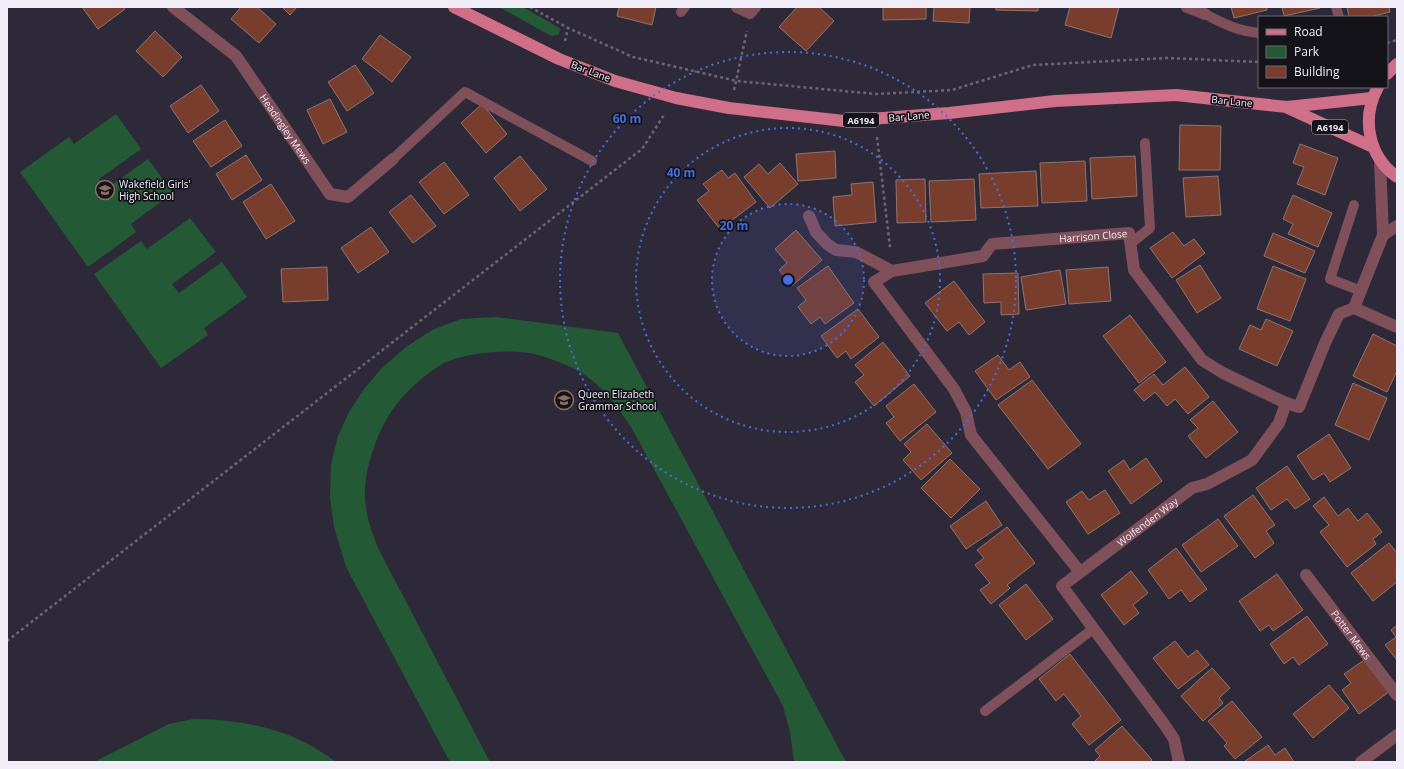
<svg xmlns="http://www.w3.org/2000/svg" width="1404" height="769" viewBox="0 0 1404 769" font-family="'Open Sans',sans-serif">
  <rect width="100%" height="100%" fill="#2e2939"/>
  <g fill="#235935">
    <path d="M499,7H523L561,29L558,35L551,36Z"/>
    <path d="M116,114L141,149L99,179L106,189L148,159L173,193L131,224L136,232L88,267L20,172L69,137L74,144Z"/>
    <path d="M190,218L216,252L172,284L179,293L222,262L247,297L204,328L208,335L161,368L94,274L141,241L147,249Z"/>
    <path d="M496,317L618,333L846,762H794L790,732L783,706L631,427C617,406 602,385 580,372C569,365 542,355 529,353C506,349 467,353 446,362C441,364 437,368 433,370C409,387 391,407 379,434C371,454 364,475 365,498C366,516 372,533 379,550L490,762H450L346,567L334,527L330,498L331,465L338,436L349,412L364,389L382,368L406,347L432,330L461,319Z"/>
    <path d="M193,719C247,720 292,729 336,762H94L169,724Z"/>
  </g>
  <g fill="#783d2d" stroke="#8d7670">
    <path d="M82,7H124L125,9L98,29Z"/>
    <path d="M241,7H257L276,24L259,43L231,19Z"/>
    <path d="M282,7H297L290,15Z"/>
    <path d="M619,7H656L652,25L617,16Z"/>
    <path d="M797,7H819L834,21L806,51L779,27Z"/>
    <path d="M883,7H926V19L883,20Z"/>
    <path d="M934,7H970L969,23L933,21Z"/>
    <path d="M996,7H1038V11L996,10Z"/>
    <path d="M1070,7H1119L1111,38L1065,25Z"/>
    <path d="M1231,7H1267V10L1234,18Z"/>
    <path d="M1282,7H1319L1320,8L1284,16Z"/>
    <path d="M1347,7H1389L1390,12L1370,17H1349Z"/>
    <path d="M155,31L182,57L163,77L136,51Z"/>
    <path d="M380,35L411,57L392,82L362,59Z"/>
    <path d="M355,65L374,93L347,111L328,82Z"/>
    <path d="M201,85L219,111L188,133L170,106Z"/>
    <path d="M330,99L347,132L323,144L307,110Z"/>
    <path d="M482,104L507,134L486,153L461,123Z"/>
    <path d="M225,120L242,146L211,167L193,141Z"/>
    <path d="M1180,125L1221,126L1220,170H1179Z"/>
    <path d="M1300,144L1338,158L1325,195L1297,184L1304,167L1293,163Z"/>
    <path d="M835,151L836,178L798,181L796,154Z"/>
    <path d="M246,155L262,180L232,200L216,174Z"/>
    <path d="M520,156L547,189L520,211L494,178Z"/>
    <path d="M1135,156L1137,196L1092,199L1090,158Z"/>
    <path d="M1085,161L1087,201L1042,203L1040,163Z"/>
    <path d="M444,162L469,195L444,214L419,182Z"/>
    <path d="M780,163L798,184L770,208L744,177L759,164L768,174Z"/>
    <path d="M722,170L728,178L735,173L756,202L720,229L697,200L709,191L703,184Z"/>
    <path d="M1036,171L1038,206L981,208L979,174Z"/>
    <path d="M1218,176L1221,215L1186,217L1183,178Z"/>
    <path d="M925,179L926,222L897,223L896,180Z"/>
    <path d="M974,179L976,220L931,222L929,181Z"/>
    <path d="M873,182L876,222L835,226L833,197L852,195L851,184Z"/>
    <path d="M271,184L295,221L266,239L243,202Z"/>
    <path d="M411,195L436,226L413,243L389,212Z"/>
    <path d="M1293,195L1332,213L1318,247L1288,234L1293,224L1283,219Z"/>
    <path d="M371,227L389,252L358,273L341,248Z"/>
    <path d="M796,230L822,260L792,286L779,270L787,263L775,249Z"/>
    <path d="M1173,232L1184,246L1194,239L1205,253L1172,278L1150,248Z"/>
    <path d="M1273,233L1315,251L1305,273L1264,256Z"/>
    <path d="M1200,265L1221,298L1197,313L1176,280Z"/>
    <path d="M828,266L854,303L825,324L820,317L811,324L798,307L806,300L797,288Z"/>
    <path d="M1273,266L1306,279L1290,321L1257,309Z"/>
    <path d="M327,267L328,300L283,302L281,269Z"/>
    <path d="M1108,267L1111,301L1069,304L1066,270Z"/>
    <path d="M1060,270L1066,304L1026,310L1021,277Z"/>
    <path d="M1018,273L1019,314L1001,315V302L984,303L983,274Z"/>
    <path d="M954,281L985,322L969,335L959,322L947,331L925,303Z"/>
    <path d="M858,309L879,337L851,359L846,351L837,358L821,336Z"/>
    <path d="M1130,315L1166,362L1139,383L1103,336Z"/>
    <path d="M1266,319L1293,331L1277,366L1239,349L1250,325L1261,330Z"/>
    <path d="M1373,334L1397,346V371L1387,392L1353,376Z"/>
    <path d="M883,342L910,376L874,406L855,382L864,375L855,365Z"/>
    <path d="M998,355L1009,370L1020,362L1030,377L996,400L975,371Z"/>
    <path d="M1185,367L1209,397L1188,414L1175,399L1167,406L1155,392L1144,401L1134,390L1154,374L1163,385Z"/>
    <path d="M1032,380L1081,444L1048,469L998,405Z"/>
    <path d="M1353,383L1387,398L1369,440L1335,425Z"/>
    <path d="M914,384L936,412L900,441L886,423L894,417L886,406Z"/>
    <path d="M1213,401L1238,432L1206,458L1188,436L1198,428L1190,420Z"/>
    <path d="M927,424L952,453L921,480L903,460L911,452L904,444Z"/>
    <path d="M1329,434L1351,468L1330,482L1324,473L1313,480L1297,456Z"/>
    <path d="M1146,458L1162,481L1131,504L1108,471L1124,460L1130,470Z"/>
    <path d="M950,459L980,489L951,518L921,488Z"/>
    <path d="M1287,466L1310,499L1295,509L1287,499L1271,510L1256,488Z"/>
    <path d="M1105,490L1120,513L1088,534L1066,502L1082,491L1089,500Z"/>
    <path d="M1253,495L1275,525L1266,531L1274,543L1255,558L1224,516Z"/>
    <path d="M1324,497L1338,516L1348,508L1358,521L1367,513L1382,532L1373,539L1376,544L1347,567L1320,532L1329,525L1313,506Z"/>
    <path d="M986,501L1002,525L966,549L950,526Z"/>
    <path d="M1218,519L1238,546L1201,572L1182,545Z"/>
    <path d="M1007,527L1035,563L1007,585L1010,588L991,604L980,590L990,583L975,565L984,558L977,550Z"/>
    <path d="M1389,543L1397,553V570L1396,571L1397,582L1373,601L1351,573Z"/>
    <path d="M1176,548L1207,589L1190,602L1181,590L1169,599L1148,570Z"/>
    <path d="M1131,571L1148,593L1133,605L1139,613L1124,625L1101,595Z"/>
    <path d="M1277,574L1303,610L1273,631L1269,625L1260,631L1239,601Z"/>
    <path d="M1026,584L1053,619L1026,640L999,605Z"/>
    <path d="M1307,616L1328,644L1299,665L1293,657L1284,664L1270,644Z"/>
    <path d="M1397,625V660L1385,645L1396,637L1391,630Z"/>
    <path d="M1175,641L1188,657L1197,650L1209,665L1178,689L1153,658Z"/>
    <path d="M1070,654L1121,720L1089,745L1072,724L1081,716L1064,694L1056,701L1039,679Z"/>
    <path d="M1367,658L1390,691L1359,714L1342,690L1351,683L1344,674Z"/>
    <path d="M1212,668L1230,688L1219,698L1223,703L1203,721L1181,696Z"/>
    <path d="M1329,685L1349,708L1313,738L1293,714Z"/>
    <path d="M1232,701L1262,737L1235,759L1224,746L1227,743L1208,721Z"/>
    <path d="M1122,726L1152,760L1150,762H1094L1100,756L1095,750Z"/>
    <path d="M1268,745L1275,755L1285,748L1294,762H1244Z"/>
  </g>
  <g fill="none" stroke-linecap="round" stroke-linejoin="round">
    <g stroke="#6a6674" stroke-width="2.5" stroke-dasharray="3 3" stroke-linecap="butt">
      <path d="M530,7L568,28L633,57L737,81L876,94L952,90L1033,65L1167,58L1259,62"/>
      <path d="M565,41L568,28"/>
      <path d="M1387,43L1397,40"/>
      <path d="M734,90L747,31"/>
      <path d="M877,137L890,247"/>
      <path d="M7,641L642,149L664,115"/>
    </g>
    <g stroke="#7f4f5a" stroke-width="10">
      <path d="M1336,7L1339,17"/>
      <path d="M681,12L685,7"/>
      <path d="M1205,14C1224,24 1238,31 1259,33"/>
      <path d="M393,159L465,92L592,161"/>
      <path d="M1354,205L1330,279L1361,291"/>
      <path d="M1130,244L1150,228L1145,143"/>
      <path d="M985,711L1093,629"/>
    </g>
    <g stroke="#7f4f5a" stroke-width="12">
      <path id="s1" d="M173,7L236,56L330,194L348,197L393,159"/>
      <path d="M737,7L750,13L755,7"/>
      <path d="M1187,7L1205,14"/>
      <path d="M809,216L816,232L827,244L836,250L856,252L892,271"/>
      <path d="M1383,235L1397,226"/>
      <path d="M1354,308L1397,327"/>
      <path id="s2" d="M1080,572L971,435L966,412L954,389L874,282L892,271L983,256L992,244L1129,233L1134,270L1202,360L1223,373L1286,403"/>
      <path id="s3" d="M1306,575L1397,695"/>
      <path id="s4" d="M1179,762L1174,739L1164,724L1062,586L1192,488L1207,484L1252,460L1279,423L1286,403L1299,407L1325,343L1339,314L1354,308L1383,235L1380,160"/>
      <path d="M1361,762L1397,735"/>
    </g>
    <g stroke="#cf6f88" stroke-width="12">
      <path d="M454,7L559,59L615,81L676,98L729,108L844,121L949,113L1055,101L1176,95L1287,107L1372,98"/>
      <path d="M1387,74L1397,64"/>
      <path d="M1378,87C1361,118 1368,156 1397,177"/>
      <path d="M1288,108L1373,147"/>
    </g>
  </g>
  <circle cx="788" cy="280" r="76" fill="#476ede" fill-opacity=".12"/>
  <g fill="none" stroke="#476ede" stroke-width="2" stroke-dasharray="2 4">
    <circle cx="788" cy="280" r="76"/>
    <circle cx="788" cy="280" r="152"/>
    <circle cx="788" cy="280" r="228"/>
  </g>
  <defs>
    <symbol id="school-ring" viewBox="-11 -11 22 22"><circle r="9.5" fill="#15131a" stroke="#8d6e63" stroke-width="1.5"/><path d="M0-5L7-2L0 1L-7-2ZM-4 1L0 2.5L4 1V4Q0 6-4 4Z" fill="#8d6e63"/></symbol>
  </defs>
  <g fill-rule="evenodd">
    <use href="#school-ring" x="94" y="179" width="22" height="22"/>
    <use href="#school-ring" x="553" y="389" width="22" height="22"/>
  </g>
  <g text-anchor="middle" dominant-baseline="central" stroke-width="3.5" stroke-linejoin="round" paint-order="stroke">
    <g fill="#15131a" stroke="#aeacb5" stroke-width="1">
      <rect x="843" y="113" width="36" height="14" rx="3"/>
      <rect x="1312" y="120" width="36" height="14" rx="3"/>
    </g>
    <g font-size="9" font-weight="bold" fill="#f0edf8">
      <text x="861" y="120">A6194</text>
      <text x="1330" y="127">A6194</text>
    </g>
    <g font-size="10" fill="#f0edf8" stroke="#15131a">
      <text transform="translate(591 71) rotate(21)">Bar Lane</text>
      <text transform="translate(1232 101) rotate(6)">Bar Lane</text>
      <text transform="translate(909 116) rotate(-5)">Bar Lane</text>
      <text stroke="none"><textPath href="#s1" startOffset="168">Headingley Mews</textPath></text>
      <text stroke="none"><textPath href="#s2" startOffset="588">Harrison Close</textPath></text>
      <text stroke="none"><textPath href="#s4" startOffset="320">Wolfenden Way</textPath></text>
      <text stroke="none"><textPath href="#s3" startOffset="75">Potter Mews</textPath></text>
    </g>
    <g font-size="10" fill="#f0edf8" stroke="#15131a" text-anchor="start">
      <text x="119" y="184">Wakefield Girls'<tspan x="119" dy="12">High School</tspan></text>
      <text x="578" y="394">Queen Elizabeth<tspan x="578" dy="12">Grammar School</tspan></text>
    </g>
  </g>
  <circle cx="788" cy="280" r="6" fill="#476ede" stroke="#15131a" stroke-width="2"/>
  <g font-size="12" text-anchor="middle" font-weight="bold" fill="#476ede" stroke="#15131a" stroke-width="3.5" stroke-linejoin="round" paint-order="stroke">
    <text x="627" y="123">60 m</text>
    <text x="681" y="177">40 m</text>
    <text x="734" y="230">20 m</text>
  </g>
  <rect width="1404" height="769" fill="none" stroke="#f0edf8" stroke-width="16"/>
  <rect x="1258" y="16" width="130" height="72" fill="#15131a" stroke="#6d6a73"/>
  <rect x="1266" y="29" width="20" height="6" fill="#cf6f88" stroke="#6d6a73"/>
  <text x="1294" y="36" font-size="12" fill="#f0edf8">Road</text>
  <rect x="1266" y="46" width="20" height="12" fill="#235935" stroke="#6d6a73"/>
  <text x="1294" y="56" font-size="12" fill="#f0edf8">Park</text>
  <rect x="1266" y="66" width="20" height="12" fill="#783d2d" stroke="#6d6a73"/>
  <text x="1294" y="76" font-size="12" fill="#f0edf8">Building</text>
</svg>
